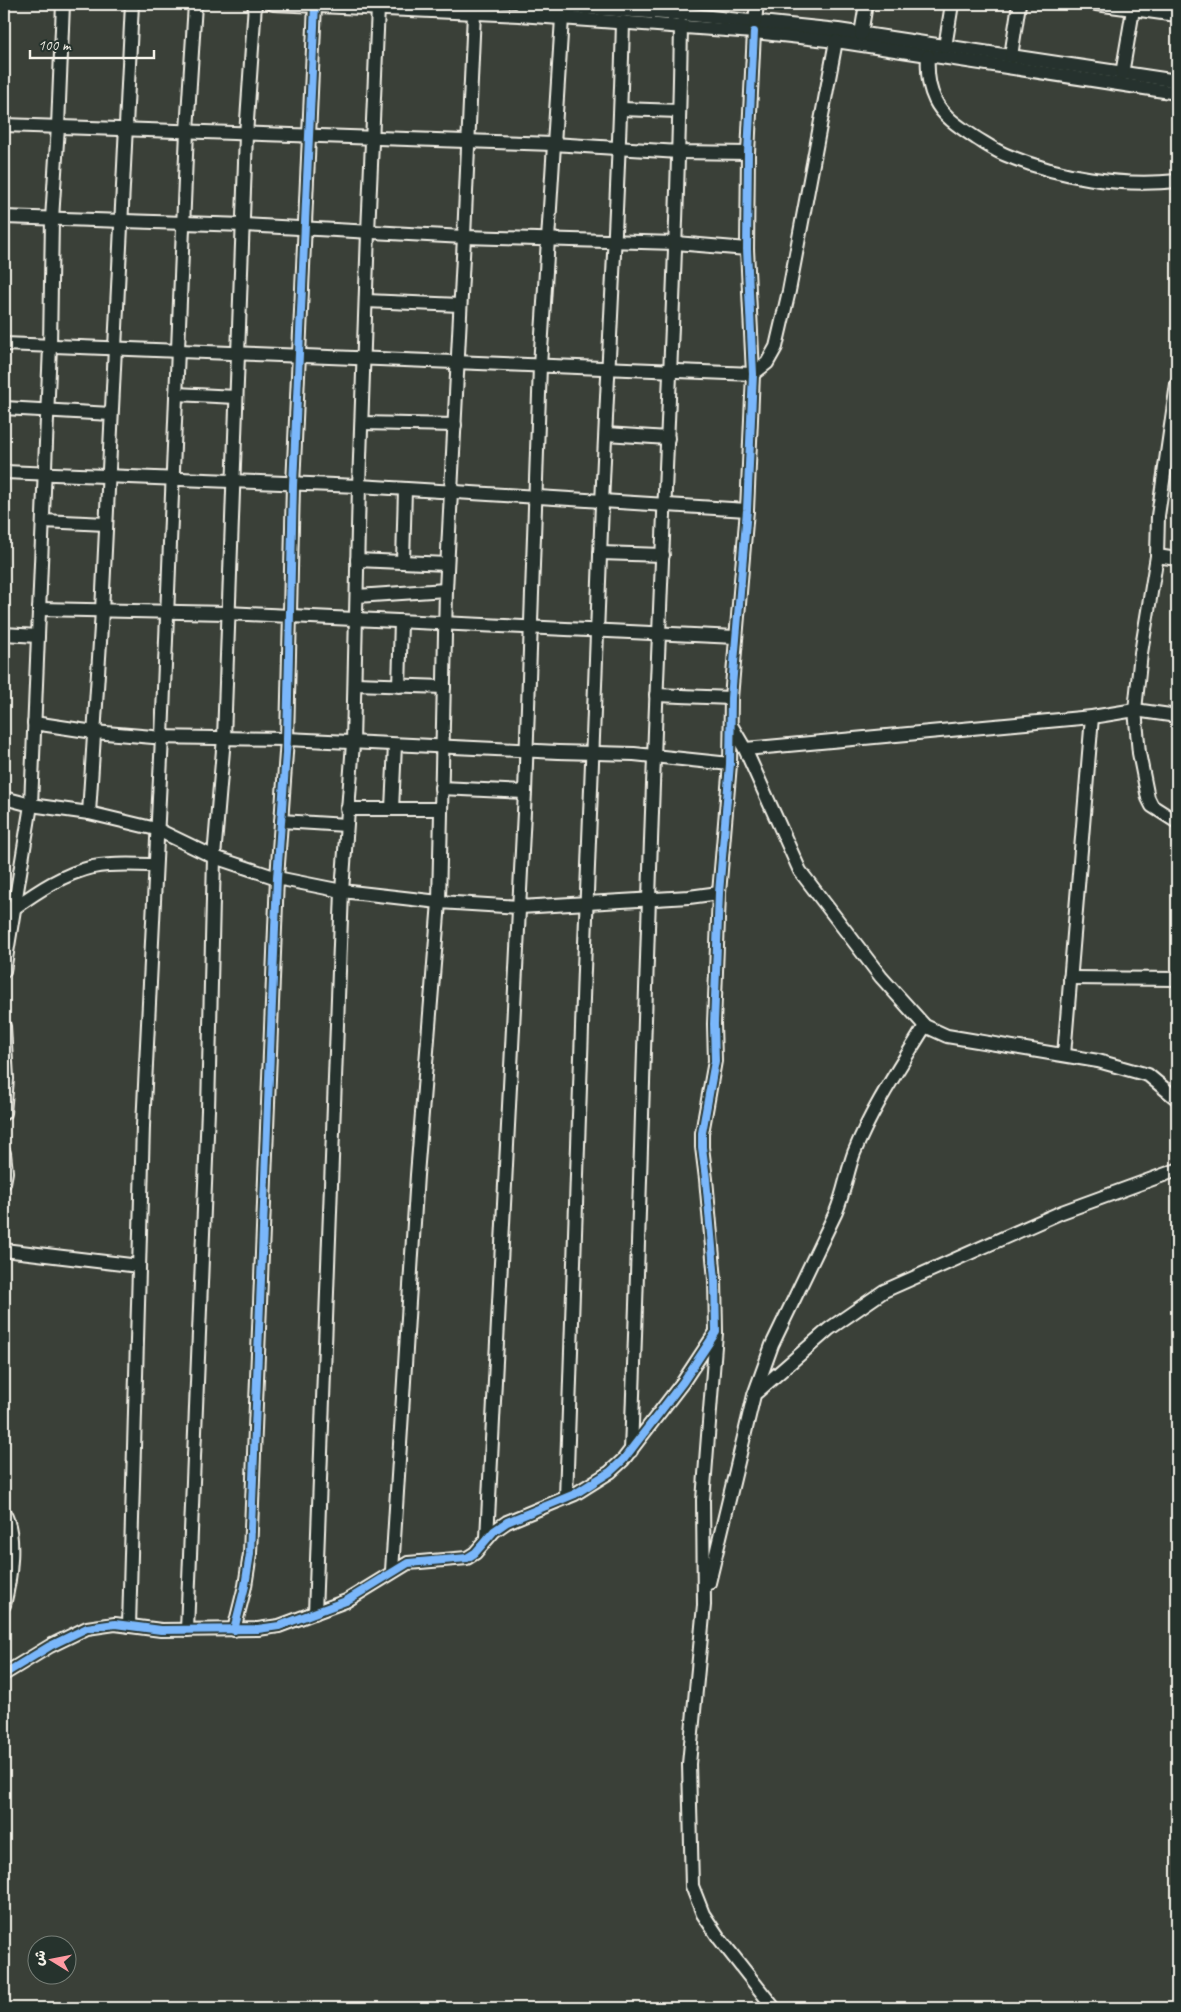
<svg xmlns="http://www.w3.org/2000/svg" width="1181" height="2012" viewBox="0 0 1181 2012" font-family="Caveat,'Playpen Sans Arabic',sans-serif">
  <rect width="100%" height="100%" fill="#3a4038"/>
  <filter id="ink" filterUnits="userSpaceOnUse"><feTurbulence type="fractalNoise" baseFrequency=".02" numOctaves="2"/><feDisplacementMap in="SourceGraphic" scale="10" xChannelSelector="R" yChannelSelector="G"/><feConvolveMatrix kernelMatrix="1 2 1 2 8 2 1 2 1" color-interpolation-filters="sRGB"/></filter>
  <g filter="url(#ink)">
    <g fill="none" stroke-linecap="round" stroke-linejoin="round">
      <defs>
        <g id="minor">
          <path d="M273,4L519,15L754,32L836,41L1177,93"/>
          <path d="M520,4L681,14L838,30L1177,81"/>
          <path d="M1096,4L1177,15"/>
          <path d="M755,21L757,4"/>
          <path d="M861,34L866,4"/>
          <path d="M945,47L952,4"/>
          <path d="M928,56C927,71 928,86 935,100C943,117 961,128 976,138C986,144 996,151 1006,155C1059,177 1121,187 1177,181"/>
          <path d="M1011,56L1019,4"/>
          <path d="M1122,74L1134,4"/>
          <path d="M621,109L679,111"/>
          <path d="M4,125L553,144L679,152L748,153"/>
          <path d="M4,217L244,225L464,237L676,243L747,249"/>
          <path d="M366,301L460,305"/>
          <path d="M4,344L753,374L767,363L776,347L789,291L836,41"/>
          <path d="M1177,384L1158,516L1157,556L1141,653L1135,710L1139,753L1148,798L1152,806L1177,822"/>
          <path d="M176,394L236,397"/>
          <path d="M4,408L111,414"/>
          <path d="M362,423L455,425"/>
          <path d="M606,434L668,438"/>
          <path d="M4,472L359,486L747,510"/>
          <path d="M43,521L106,524"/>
          <path d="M600,553L663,555"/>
          <path d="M1157,556L1177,559"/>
          <path d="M357,560L447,564"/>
          <path d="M403,562L405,489"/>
          <path d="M357,596L446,590"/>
          <path d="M39,609L227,613L736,637"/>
          <path d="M4,634L38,636"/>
          <path d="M355,684L444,687"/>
          <path d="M399,686L401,622"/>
          <path d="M656,695L731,698"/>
          <path d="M34,723L94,732L153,737L287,739L558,752L634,754L730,764"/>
          <path d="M731,725L745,749L800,871L881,977L925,1026L947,1036L1098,1061L1148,1075L1177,1099"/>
          <path d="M745,749L1092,717L1135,710L1177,716"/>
          <path d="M441,788L525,792"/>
          <path d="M4,798L31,805L89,813L156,829L214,857L277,878L342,891L439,902L520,907L689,897L719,893"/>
          <path d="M347,809H441"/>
          <path d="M392,809L395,745"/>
          <path d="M89,813L102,611L132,4"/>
          <path d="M281,821L346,825"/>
          <path d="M4,907L14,908C38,891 63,874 93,867C113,863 134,865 155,865"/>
          <path d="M4,971L31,805L50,346L52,219L58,126L63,4"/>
          <path d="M1070,978L1177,979"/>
          <path d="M4,1026L7,1079L4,1113"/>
          <path d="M1064,1055L1092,717"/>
          <path d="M4,1153L6,1172L4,1183"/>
          <path d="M4,1250L139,1266"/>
          <path d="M716,1333L703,1500L704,1605L689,1764L692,1886L703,1914L719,1938L774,2008"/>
          <path d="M757,1392L829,1329L884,1291L1062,1212L1177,1170"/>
          <path d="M631,1451C641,1179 647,906 659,634C667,431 678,229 681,25"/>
          <path d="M566,1498C577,1167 588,835 602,504C609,343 619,183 623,22"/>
          <path d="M4,1513C17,1535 10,1581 4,1605"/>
          <path d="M487,1538L525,792L540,366L562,18"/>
          <path d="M392,1571L417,1175L439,902L446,590L464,237L474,13"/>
          <path d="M709,1583L754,1395L772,1345L836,1212C844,1193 847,1172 854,1153C872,1108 900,1067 925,1026"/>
          <path d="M315,1613L342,891L353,743L359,486L368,232L378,8"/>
          <path d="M129,1626L143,1126L162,737L187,131L195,4"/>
          <path d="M187,1630L208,1110L214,857L224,738L246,135L255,4"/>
          <path d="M234,1630L245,1586L250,1554L277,878L287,739L293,485L315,5"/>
          <path d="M4,1674L50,1646L87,1628L115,1624L161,1630L258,1629L279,1626L346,1601L408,1563L467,1558L475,1553L494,1531L507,1522L575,1494L610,1472L623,1460L683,1382L716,1332L715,1280L706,1179L702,1147V1133L715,1061L714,1024L719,893L730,764L731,698L747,510L753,374L747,249L748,153L754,32"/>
        </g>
      </defs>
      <use href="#minor" stroke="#f4f1e8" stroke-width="16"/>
      <use href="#minor" stroke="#26332d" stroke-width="12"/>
      <defs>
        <g id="cycleway">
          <path d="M234,1630L245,1586L250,1554L277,878L287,739L293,485L315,5"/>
          <path d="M4,1674L50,1646L87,1628L115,1624L161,1630L258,1629L279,1626L346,1601L408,1563L467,1558L475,1553L494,1531L507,1522L575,1494L610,1472L623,1460L683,1382L716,1332L715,1280L706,1179L702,1147V1133L715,1061L714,1024L719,893L730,764L731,698L747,510L753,374L747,249L748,153L754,32"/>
        </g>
      </defs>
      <use href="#cycleway" stroke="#26332d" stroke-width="11"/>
      <use href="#cycleway" stroke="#7ab7fb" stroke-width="8"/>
    </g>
  </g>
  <rect width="1181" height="2012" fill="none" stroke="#26332d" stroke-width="20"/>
  <rect x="10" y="10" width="1161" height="1992" fill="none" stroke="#f4f1e8" stroke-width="2" filter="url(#ink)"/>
  <g transform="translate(52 1960) rotate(280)"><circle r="24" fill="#26332d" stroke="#787f78"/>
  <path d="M0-4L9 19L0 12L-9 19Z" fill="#ff9aa2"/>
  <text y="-8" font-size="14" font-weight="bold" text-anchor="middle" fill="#f4f1e8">ش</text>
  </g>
  <path d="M30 50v8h124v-8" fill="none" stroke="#f4f1e8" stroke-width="2.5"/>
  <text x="38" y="50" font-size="15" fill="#f4f1e8" stroke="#26332d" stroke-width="4" paint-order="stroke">100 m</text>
</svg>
